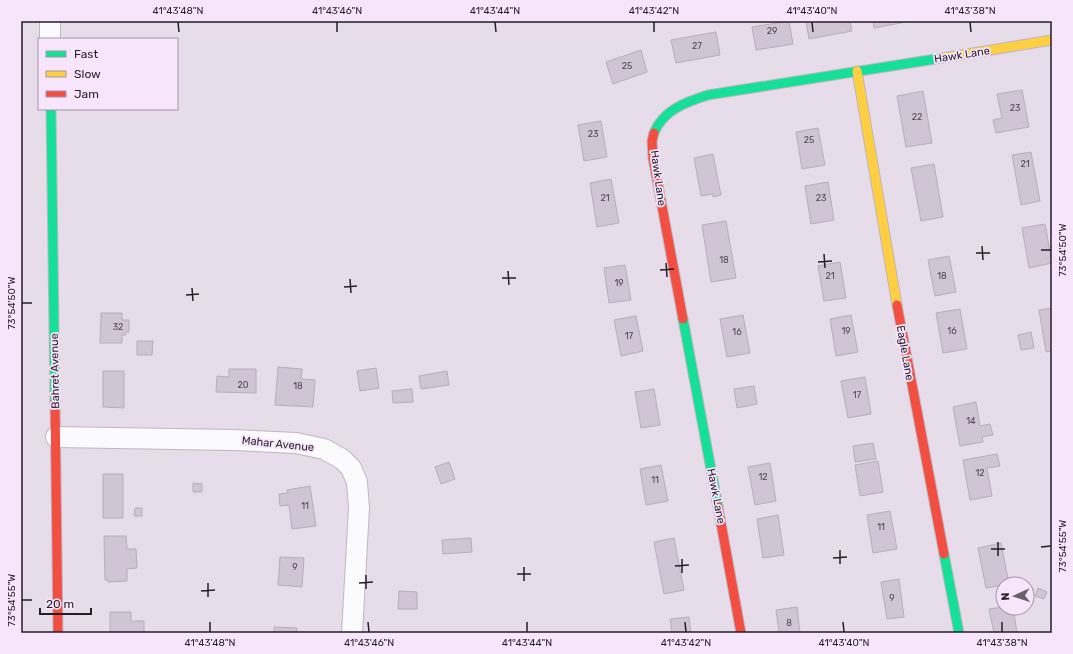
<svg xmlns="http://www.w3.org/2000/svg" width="1073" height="654" viewBox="0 0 1073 654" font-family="Rubik,sans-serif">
  <rect width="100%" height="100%" fill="#e7ddea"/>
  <g fill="#d1c4d4" stroke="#b6aeb8">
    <path d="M789,21L793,44L756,50L752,27Z"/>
    <path d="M806,21H850L852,31L809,39Z"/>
    <path d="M873,21H911L874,28Z"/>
    <path d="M716,32L720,55L676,63L671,40Z"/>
    <path d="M641,50L647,72L613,84L606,62Z"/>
    <path d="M1022,90L1029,127L996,133L993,120L1002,118L997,94Z"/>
    <path d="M923,91L932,143L906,147L897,96Z"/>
    <path d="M601,121L607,157L584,161L578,125Z"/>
    <path d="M818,128L825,165L802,169L796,132Z"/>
    <path d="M1031,152L1040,201L1021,205L1012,155Z"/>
    <path d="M713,154L721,195L713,197V194L701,196L694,158Z"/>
    <path d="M934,164L943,217L921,221L911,168Z"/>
    <path d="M611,179L619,223L597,227L590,183Z"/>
    <path d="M828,182L834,220L811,224L805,186Z"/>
    <path d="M726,221L736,278L711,282L702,225Z"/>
    <path d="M1045,224L1052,263L1029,268L1022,228Z"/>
    <path d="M949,256L956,292L935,296L928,260Z"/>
    <path d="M840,262L846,298L824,301L818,266Z"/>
    <path d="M625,265L631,300L609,303L604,268Z"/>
    <path d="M1052,308V351L1046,352L1039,310Z"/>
    <path d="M960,309L967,349L943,353L936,313Z"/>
    <path d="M101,313H122V320H129V332H126V335H122V343H100Z"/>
    <path d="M743,315L750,353L727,357L720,319Z"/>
    <path d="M851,315L858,352L836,356L830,319Z"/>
    <path d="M636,316L643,351L621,356L614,320Z"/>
    <path d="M1031,332L1034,348L1021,350L1018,335Z"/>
    <path d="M137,341H153L152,355H137Z"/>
    <path d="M278,367L302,369L301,379L315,380L313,407L275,405Z"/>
    <path d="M376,368L379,388L360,391L357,371Z"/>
    <path d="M229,369H256V393L216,392L217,376L229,377Z"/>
    <path d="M103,371H124V408L103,407Z"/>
    <path d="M447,371L449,385L421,389L419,376Z"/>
    <path d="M865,377L871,414L848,418L841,381Z"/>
    <path d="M754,386L757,404L737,408L734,389Z"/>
    <path d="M412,389L413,402L393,403L392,391Z"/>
    <path d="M654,389L660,425L641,428L635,392Z"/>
    <path d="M976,402L980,426L990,424L993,435L982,437L983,442L960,446L953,407Z"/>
    <path d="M873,443L876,459L855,462L853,446Z"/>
    <path d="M997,454L1000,466L987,468L992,496L970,500L963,460Z"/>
    <path d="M878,461L883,492L860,496L855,465Z"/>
    <path d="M449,462L455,479L441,484L435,467Z"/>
    <path d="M770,463L776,501L755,505L748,467Z"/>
    <path d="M661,465L668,501L646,505L640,469Z"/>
    <rect x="103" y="474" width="20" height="44"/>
    <path d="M193,483L202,484V492H193Z"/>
    <path d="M310,486L316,526L292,529L289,505L280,506L279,494L288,493L287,490Z"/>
    <path d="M135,508H142V516H134Z"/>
    <path d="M890,511L897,549L873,553L867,515Z"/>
    <path d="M778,515L784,555L763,558L757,519Z"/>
    <path d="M104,536H126L127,549H136L137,568L127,569V581L108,582V580H105Z"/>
    <path d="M471,538L472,552L443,554L442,540Z"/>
    <path d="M674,538L684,590L664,594L654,542Z"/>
    <path d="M1001,543L1009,584L986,588L978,548Z"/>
    <path d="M280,557L304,558L302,587L278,585Z"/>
    <path d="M899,579L904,617L887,619L881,582Z"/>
    <path d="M1038,588L1047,592L1044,599L1035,596Z"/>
    <path d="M399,591L417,592V609H398Z"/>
    <path d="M797,607L800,633H779L776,610Z"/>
    <path d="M1003,607L1013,608L1017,633H994L989,609Z"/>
    <path d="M110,612H131V621H144V633H110Z"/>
    <path d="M689,617L691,633H672L670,619Z"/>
    <path d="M274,627L297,628V633H274Z"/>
  </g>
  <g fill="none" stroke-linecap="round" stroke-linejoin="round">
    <defs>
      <g id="street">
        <path d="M50,39V21"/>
        <path d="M56,437L233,440L296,443L324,449L342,459L351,468L357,482L359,508L352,633"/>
      </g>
      <g id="fast">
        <path d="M51,109L55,402"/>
        <path d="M654,133C663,110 686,102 708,95L942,58"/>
        <path d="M683,319L718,507"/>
        <path d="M944,554L959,633"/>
      </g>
      <g id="slow">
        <path d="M942,58L1052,40"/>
        <path d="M857,71L897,305"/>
      </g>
      <g id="jam">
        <path d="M654,133L652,141L653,158L683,319"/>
        <path d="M897,305L944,554"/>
        <path d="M55,402L58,633"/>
        <path d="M718,507L741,633"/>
      </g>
    </defs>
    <use href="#street" stroke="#beb6c0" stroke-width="22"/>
    <use href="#fast" stroke="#beb6c0" stroke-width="11"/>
    <use href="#slow" stroke="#beb6c0" stroke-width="11"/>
    <use href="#jam" stroke="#beb6c0" stroke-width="11"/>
    <use href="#street" stroke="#fbfafc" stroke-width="20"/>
    <use href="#fast" stroke="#16e098" stroke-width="9"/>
    <use href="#slow" stroke="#ffcf43" stroke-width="9"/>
    <use href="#jam" stroke="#f24e42" stroke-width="9"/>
  </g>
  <path fill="none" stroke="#251e27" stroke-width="1.5" d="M178,22L179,32M337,22V32M495,22L496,32M654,22V32M812,22L813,32M970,22L971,32M982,246L983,260M1041,250H1051M976,253H990M824,254L825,268M818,262L832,261M666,263L667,277M660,270L674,269M508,271L509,285M502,278H516M350,279L351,293M344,287L357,286M192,288L193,301M186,295L199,294M22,303H32M998,542V556M1041,547L1051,546M991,549H1005M840,550V564M833,558L847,557M682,559V573M675,566L689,565M524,567V581M517,574H531M366,575V589M208,583V597M359,583L373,582M201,591L215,590M22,600H32M210,622V632M368,622L369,632M527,622V632M685,622L686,632M843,622L844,632M1002,622V632"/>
  <g text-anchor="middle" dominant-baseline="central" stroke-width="3.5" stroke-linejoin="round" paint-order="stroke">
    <g font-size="9" fill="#514853">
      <text x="772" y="31">29</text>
      <text x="697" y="46">27</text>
      <text x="627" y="66">25</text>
      <text x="1015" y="108">23</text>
      <text x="917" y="117">22</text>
      <text x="593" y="134">23</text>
      <text x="809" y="140">25</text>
      <text x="1025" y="164">21</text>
      <text x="605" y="198">21</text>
      <text x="821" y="198">23</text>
      <text x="724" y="260">18</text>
      <text x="830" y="276">21</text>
      <text x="942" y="276">18</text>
      <text x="619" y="283">19</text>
      <text x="118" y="327">32</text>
      <text x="846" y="331">19</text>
      <text x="952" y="331">16</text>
      <text x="737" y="332">16</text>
      <text x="629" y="336">17</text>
      <text x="243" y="385">20</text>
      <text x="298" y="386">18</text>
      <text x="857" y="395">17</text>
      <text x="971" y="421">14</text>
      <text x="980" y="473">12</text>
      <text x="763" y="477">12</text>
      <text x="655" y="480">11</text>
      <text x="305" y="506">11</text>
      <text x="881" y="527">11</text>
      <text x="295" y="567">9</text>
      <text x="892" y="598">9</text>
      <text x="789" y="623">8</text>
    </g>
    <g font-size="11" fill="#251e27" stroke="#f7e5fc">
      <text transform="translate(962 55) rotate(-9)">Hawk Lane</text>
      <text transform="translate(658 178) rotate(82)">Hawk Lane</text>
      <text transform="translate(905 353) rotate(80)">Eagle Lane</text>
      <text transform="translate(55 371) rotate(-91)">Bahret Avenue</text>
      <text transform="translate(278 444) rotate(6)">Mahar Avenue</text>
      <text transform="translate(716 496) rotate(79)">Hawk Lane</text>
    </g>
  </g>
  <rect width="1073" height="654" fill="none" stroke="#f7e5fc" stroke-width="44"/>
  <rect x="38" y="38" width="140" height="72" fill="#f7e5fc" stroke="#a395a7"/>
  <rect x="46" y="51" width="20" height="6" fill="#16e098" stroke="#a395a7"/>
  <text x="74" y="58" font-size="12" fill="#251e27">Fast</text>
  <rect x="46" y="71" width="20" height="6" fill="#ffcf43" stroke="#a395a7"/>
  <text x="74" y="78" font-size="12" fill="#251e27">Slow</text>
  <rect x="46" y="91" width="20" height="6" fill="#f24e42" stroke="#a395a7"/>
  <text x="74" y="98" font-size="12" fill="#251e27">Jam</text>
  <g transform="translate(1015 596) rotate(267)"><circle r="19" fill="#f7e5fc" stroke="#a395a7"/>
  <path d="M0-3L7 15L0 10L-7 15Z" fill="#69616b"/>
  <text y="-6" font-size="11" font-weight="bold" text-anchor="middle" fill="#251e27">N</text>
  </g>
  <path d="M40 608v6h51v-6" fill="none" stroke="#251e27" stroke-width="2"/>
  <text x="46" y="608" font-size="12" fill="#251e27" stroke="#f7e5fc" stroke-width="3" paint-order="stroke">20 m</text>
  <rect x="22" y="22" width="1029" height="610" fill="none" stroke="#251e27" stroke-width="1.5"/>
  <g font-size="10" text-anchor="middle" fill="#251e27">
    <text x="178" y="14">41°43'48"N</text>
    <text x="337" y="14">41°43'46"N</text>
    <text x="495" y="14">41°43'44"N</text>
    <text x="654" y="14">41°43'42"N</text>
    <text x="812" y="14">41°43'40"N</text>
    <text x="970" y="14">41°43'38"N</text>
    <text transform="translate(1062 250) rotate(-90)" y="4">73°54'50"W</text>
    <text transform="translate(11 303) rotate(-90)" y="4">73°54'50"W</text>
    <text transform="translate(1062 546) rotate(-90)" y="4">73°54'55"W</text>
    <text transform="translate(11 600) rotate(-90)" y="4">73°54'55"W</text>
    <text x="210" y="646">41°43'48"N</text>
    <text x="369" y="646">41°43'46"N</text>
    <text x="527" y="646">41°43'44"N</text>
    <text x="686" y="646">41°43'42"N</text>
    <text x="844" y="646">41°43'40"N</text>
    <text x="1002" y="646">41°43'38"N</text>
  </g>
</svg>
